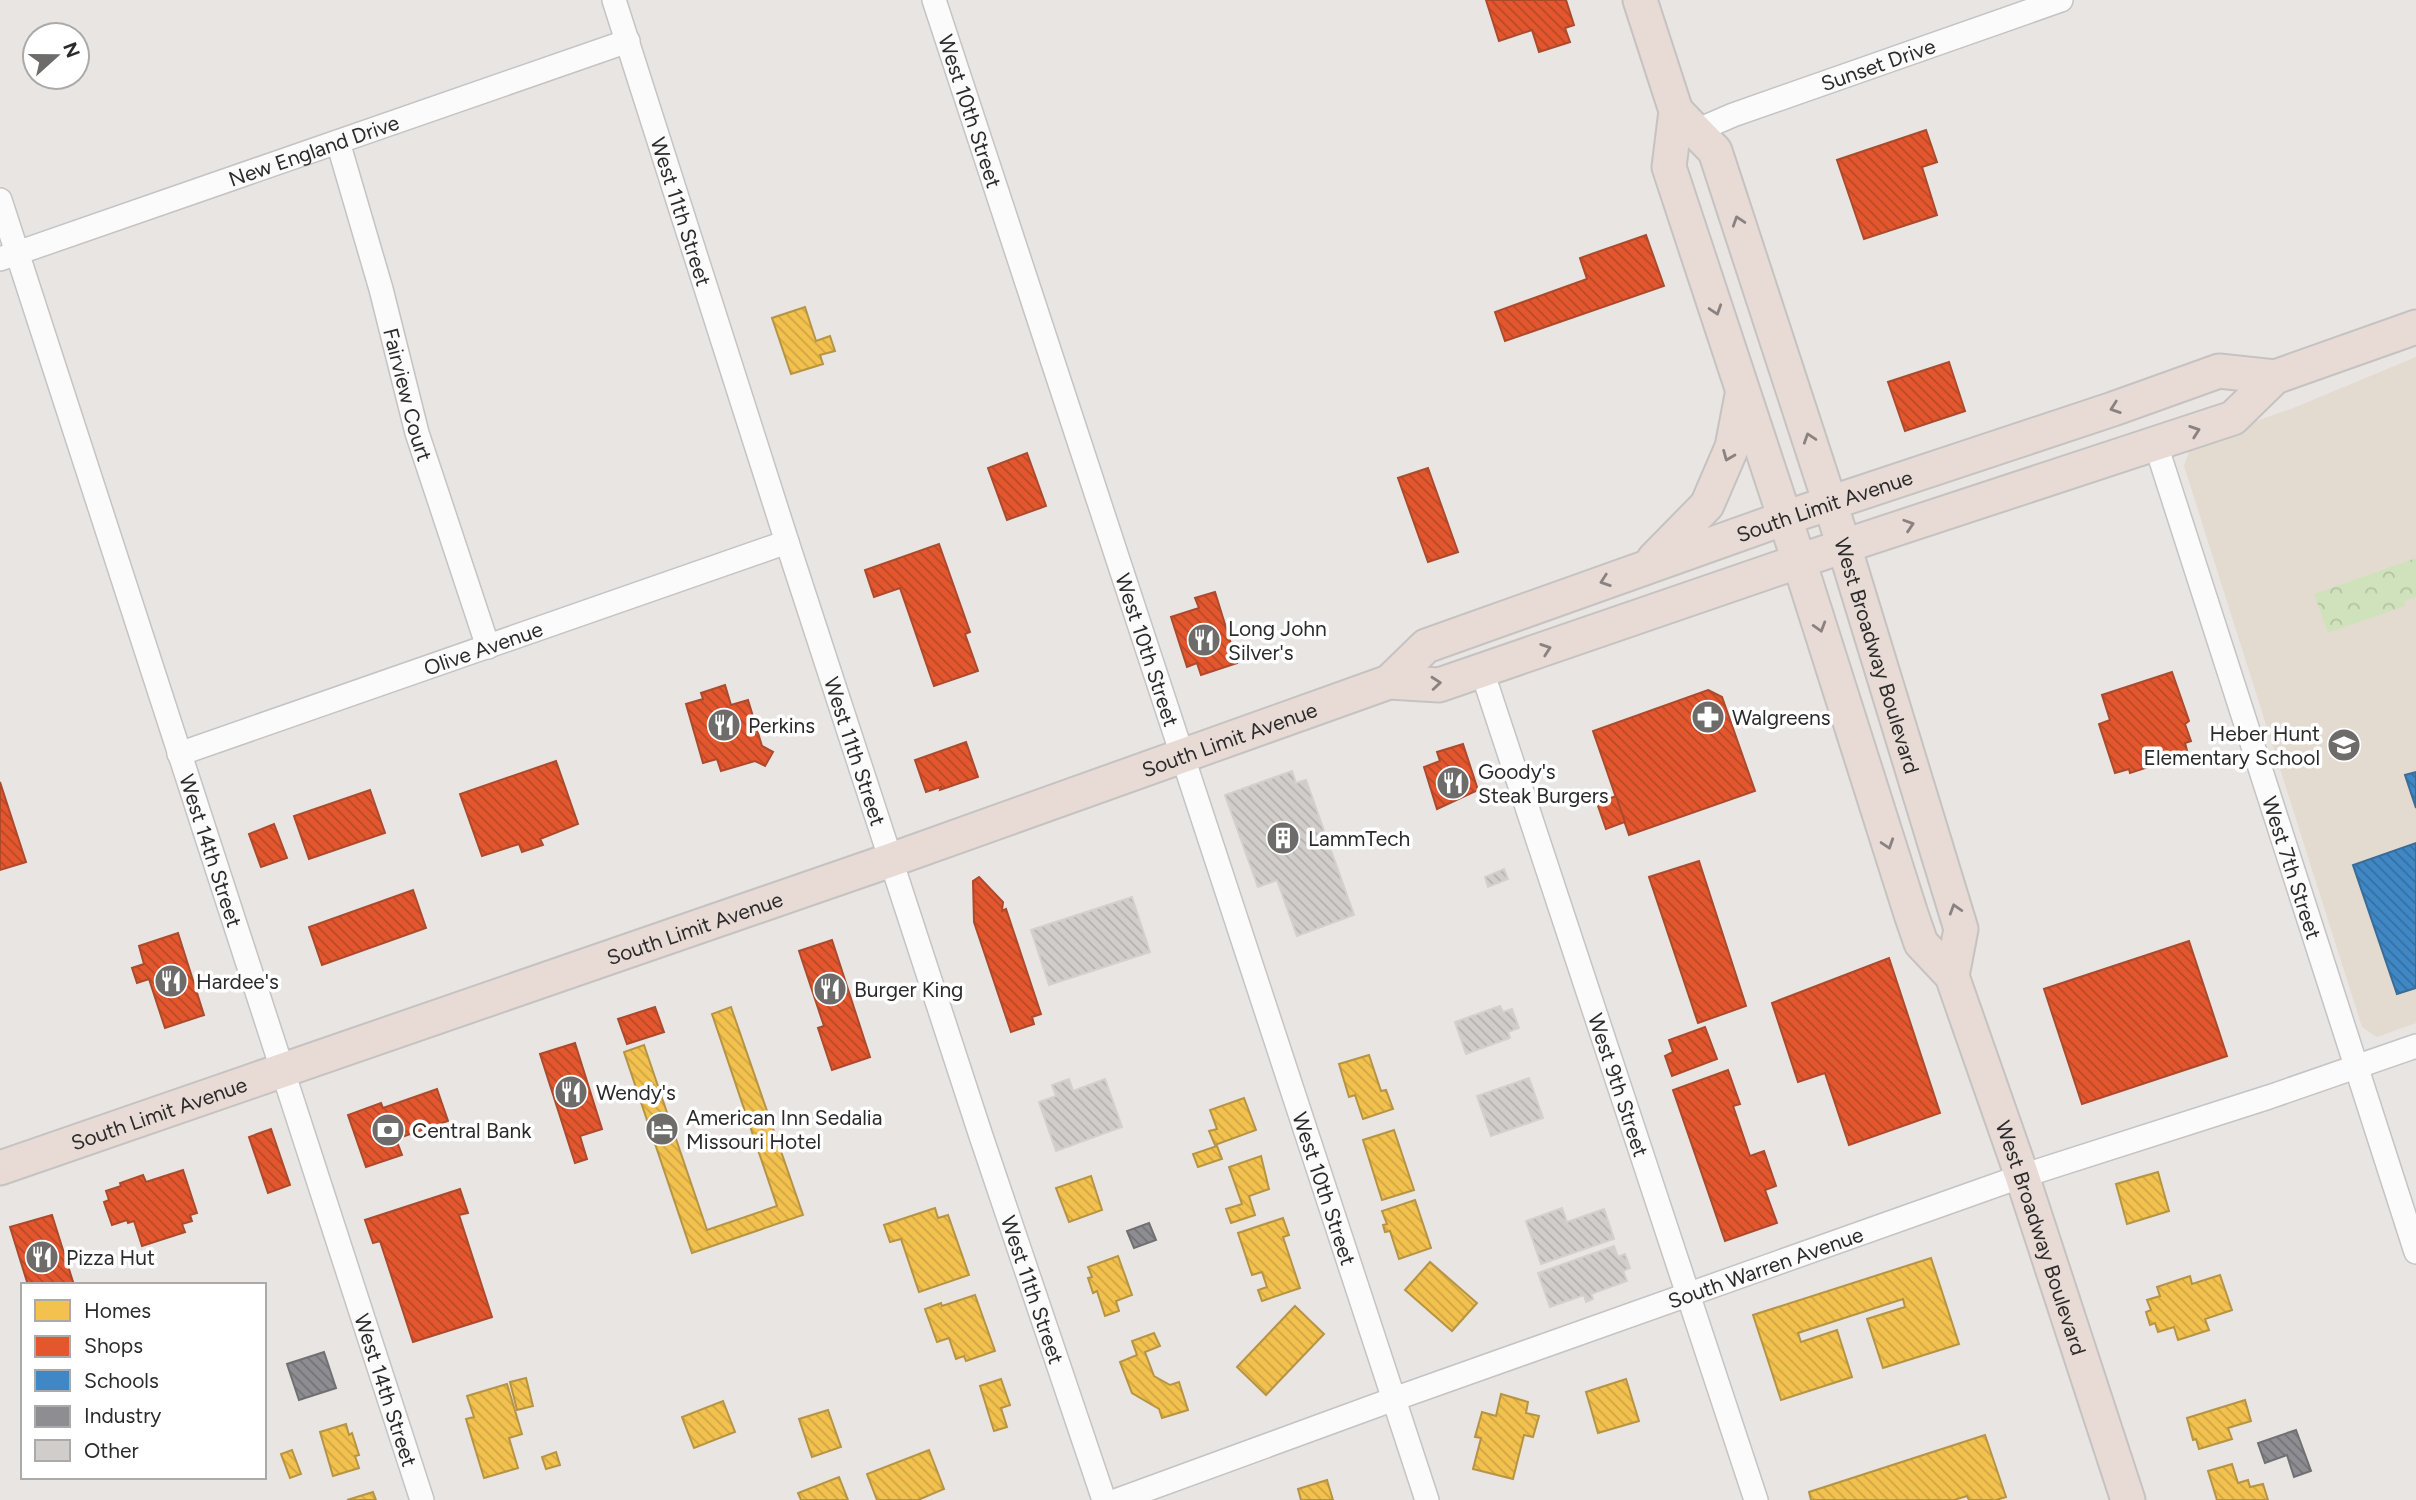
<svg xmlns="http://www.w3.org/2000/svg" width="2416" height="1500" viewBox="0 0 2416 1500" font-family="Figtree,sans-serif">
  <defs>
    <pattern id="forest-crowns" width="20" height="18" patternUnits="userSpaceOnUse" patternTransform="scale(1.75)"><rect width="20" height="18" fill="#d0e2bc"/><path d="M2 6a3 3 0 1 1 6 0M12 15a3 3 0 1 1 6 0" fill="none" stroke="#b3c2a2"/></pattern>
    <pattern id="homes-back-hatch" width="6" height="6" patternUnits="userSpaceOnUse" patternTransform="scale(1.75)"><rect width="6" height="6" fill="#f2c14e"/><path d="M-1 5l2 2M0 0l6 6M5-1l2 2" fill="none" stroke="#d0a644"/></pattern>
    <pattern id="shops-back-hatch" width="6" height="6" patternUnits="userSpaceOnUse" patternTransform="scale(1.75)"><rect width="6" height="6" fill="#e4572e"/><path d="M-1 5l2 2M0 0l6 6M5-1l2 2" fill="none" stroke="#b94827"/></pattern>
    <pattern id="schools-back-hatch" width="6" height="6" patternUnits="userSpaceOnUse" patternTransform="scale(1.75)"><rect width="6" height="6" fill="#3f88c5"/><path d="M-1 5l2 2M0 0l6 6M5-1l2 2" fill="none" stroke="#356fa0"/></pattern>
    <pattern id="industry-back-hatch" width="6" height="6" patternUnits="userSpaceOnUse" patternTransform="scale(1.75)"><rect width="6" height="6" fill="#8d8d92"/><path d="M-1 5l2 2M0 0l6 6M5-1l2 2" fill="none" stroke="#737377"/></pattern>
    <pattern id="building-back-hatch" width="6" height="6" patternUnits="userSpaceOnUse" patternTransform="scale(1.75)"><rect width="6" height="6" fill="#d0cdcb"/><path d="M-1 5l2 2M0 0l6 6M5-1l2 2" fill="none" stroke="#b3b0ae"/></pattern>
  </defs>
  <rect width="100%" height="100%" fill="#e8e5e2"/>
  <path fill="#e3dad0" d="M2416,357V1023L2377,1037L2362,1027L2184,466L2192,443L2291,409Z"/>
  <path fill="url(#forest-crowns)" d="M2416,558V597L2404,601L2405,606L2328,633L2314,594Z"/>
  <g fill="url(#homes-back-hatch)" stroke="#b69444" stroke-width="2">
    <path d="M805,307L816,341L830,336L835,351L820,355L823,364L791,374L772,318Z"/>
    <path d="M731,1007L803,1215L692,1253L624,1052L644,1045L707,1230L777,1206L712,1014Z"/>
    <path d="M1369,1055L1381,1091L1386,1090L1393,1109L1363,1119L1355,1095L1349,1097L1339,1064Z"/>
    <path d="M1244,1098L1256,1130L1215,1145L1209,1131L1217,1129L1210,1110Z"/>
    <path d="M1394,1130L1414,1190L1382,1200L1363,1140Z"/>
    <path d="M1217,1146L1222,1159L1198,1167L1193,1154Z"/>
    <path d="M1261,1156L1269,1189L1249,1196L1255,1215L1231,1223L1226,1209L1242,1204L1229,1167Z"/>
    <path d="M2158,1172L2169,1211L2127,1224L2116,1184Z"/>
    <path d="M1091,1176L1102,1210L1069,1222L1056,1188Z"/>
    <path d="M1415,1200L1431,1248L1399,1259L1390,1231L1385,1232L1383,1225L1387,1224L1382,1211Z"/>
    <path d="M935,1208L938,1218L948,1215L969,1275L919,1292L901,1239L890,1242L884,1225Z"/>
    <path d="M1283,1218L1289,1235L1283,1237L1300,1288L1262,1301L1258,1290L1267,1287L1262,1272L1252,1275L1238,1233Z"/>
    <path d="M1118,1256L1132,1295L1116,1301L1119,1311L1105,1316L1097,1291L1093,1293L1088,1278L1092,1277L1088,1267Z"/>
    <path d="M1931,1258L1959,1344L1883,1368L1867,1319L1905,1307L1903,1299L1798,1333L1801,1342L1837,1330L1852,1377L1781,1400L1753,1315Z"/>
    <path d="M1430,1262L1477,1303L1452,1331L1405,1290Z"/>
    <path d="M2220,1275L2232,1310L2205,1319L2209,1330L2178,1340L2174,1327L2158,1332L2155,1323L2150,1325L2146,1312L2151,1310L2147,1300L2160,1296L2157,1287L2190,1276L2192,1284Z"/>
    <path d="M975,1295L995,1351L966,1361L964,1356L956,1359L949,1338L937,1342L925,1309L941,1303L942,1306Z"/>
    <path d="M1295,1306L1324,1334L1266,1395L1237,1367Z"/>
    <path d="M1154,1333L1160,1346L1145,1352L1154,1376L1170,1385L1179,1382L1188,1410L1162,1418L1159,1409L1132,1393L1120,1362L1137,1355L1132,1341Z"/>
    <path d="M526,1378L533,1406L517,1410L510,1382Z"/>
    <path d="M1001,1379L1010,1405L1001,1408L1007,1427L994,1431L980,1386Z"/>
    <path d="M1626,1379L1639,1421L1598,1433L1586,1392Z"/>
    <path d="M507,1384L522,1434L509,1438L518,1468L484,1478L466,1419L474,1417L467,1396Z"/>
    <path d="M1501,1394L1528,1402L1526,1413L1539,1416L1533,1437L1524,1435L1513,1479L1473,1469L1481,1438L1475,1437L1482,1412L1496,1416Z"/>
    <path d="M2245,1400L2251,1421L2228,1428L2232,1439L2199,1449L2196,1439L2193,1440L2187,1418Z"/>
    <path d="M723,1401L735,1432L694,1448L682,1417Z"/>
    <path d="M828,1410L841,1447L812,1457L799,1419Z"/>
    <path d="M346,1424L349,1435L352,1433L359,1455L355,1456L359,1468L333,1476L320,1432Z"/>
    <path d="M1985,1435L2006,1497L1996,1500H1969L1967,1496L1954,1500H1811L1809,1492Z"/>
    <path d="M292,1450L301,1474L290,1478L281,1454Z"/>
    <path d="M929,1450L944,1489L918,1500H877L867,1474Z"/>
    <path d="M556,1452L560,1465L546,1469L542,1457Z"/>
    <path d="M2232,1464L2238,1483L2248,1480L2250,1487L2263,1484L2268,1500H2217L2208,1471Z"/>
    <path d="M839,1477L848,1500H801L798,1493Z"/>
    <path d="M1327,1480L1333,1500H1301L1298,1489Z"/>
    <path d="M373,1492L376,1500H347Z"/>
  </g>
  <g fill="url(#shops-back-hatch)" stroke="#ac4a2d" stroke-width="2">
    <path d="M1486,0H1566L1574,25L1565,28L1570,42L1539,52L1532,30L1499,41Z"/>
    <path d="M1926,130L1937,162L1922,167L1937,215L1864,239L1837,160Z"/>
    <path d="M1646,235L1664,286L1505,341L1495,312L1587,279L1580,258Z"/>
    <path d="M1949,362L1965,411L1905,431L1888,382Z"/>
    <path d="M1027,453L1046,506L1007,520L988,468Z"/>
    <path d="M1428,468L1458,552L1428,562L1398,478Z"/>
    <path d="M939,544L970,632L965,634L978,671L934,686L900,588L874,597L865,570Z"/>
    <path d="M1215,592L1237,663L1201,675L1197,663L1187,667L1171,617L1199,608L1195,598Z"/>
    <path d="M2172,672L2189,721L2185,724L2191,741L2185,743L2188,754L2130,773L2129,769L2115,773L2099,724L2110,720L2102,695Z"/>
    <path d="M725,685L731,705L748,700L762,746L773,752L765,766L755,761L721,771L717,759L703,763L686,704L703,699L701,693Z"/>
    <path d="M1708,690L1722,697L1755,791L1629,835L1593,731Z"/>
    <path d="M966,742L978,777L940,790L941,787L926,792L915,760Z"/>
    <path d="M1463,744L1478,790L1437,809L1424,767L1440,761L1437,752Z"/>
    <path d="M556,761L578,824L540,839L543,845L522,852L519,844L482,856L460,794Z"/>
    <path d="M0,782L26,862L0,870Z"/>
    <path d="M370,790L385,833L309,859L294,816Z"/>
    <path d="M1616,796L1625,822L1606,829L1597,803Z"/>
    <path d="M274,824L287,858L261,867L249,834Z"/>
    <path d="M1699,861L1746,1006L1698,1023L1649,877Z"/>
    <path d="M979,877L1003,902L1002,911L1006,909L1041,1014L1032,1017L1034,1024L1011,1032L974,922L973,881Z"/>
    <path d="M413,890L426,928L322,965L309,927Z"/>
    <path d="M178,933L204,1015L165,1028L149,979L137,983L132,968L144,964L139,946Z"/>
    <path d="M832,940L870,1057L832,1070L818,1028L824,1026L799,951Z"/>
    <path d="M2189,941L2227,1056L2082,1104L2044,989Z"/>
    <path d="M1889,958L1940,1113L1849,1145L1825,1073L1798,1082L1772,1003Z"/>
    <path d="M655,1007L664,1032L627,1044L618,1019Z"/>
    <path d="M1705,1027L1717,1059L1672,1076L1665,1056L1673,1052L1669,1040Z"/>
    <path d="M575,1043L602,1129L580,1136L587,1159L575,1163L540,1054Z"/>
    <path d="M1728,1070L1740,1104L1733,1106L1750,1156L1764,1151L1776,1186L1765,1190L1777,1223L1725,1241L1673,1090Z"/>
    <path d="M437,1089L448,1121L396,1139L402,1155L366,1167L348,1115L381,1103L383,1108Z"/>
    <path d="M271,1129L290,1185L268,1193L249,1137Z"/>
    <path d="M183,1170L197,1213L190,1215L192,1221L182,1224L185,1232L142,1246L134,1221L128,1223L127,1220L112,1225L104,1202L109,1200L106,1191L121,1186L120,1183L143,1175L146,1182Z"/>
    <path d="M460,1189L468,1213L459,1215L492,1317L413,1342L380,1241L373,1243L365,1220Z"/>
    <path d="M52,1215L74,1285H28L10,1227Z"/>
  </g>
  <g fill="url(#schools-back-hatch)" stroke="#396c97" stroke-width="2">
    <path d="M2416,772V808L2405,775Z"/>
    <path d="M2416,843V988L2397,994L2353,865Z"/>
  </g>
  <g fill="url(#industry-back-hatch)" stroke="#707073" stroke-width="2">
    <path d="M1149,1223L1156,1240L1134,1248L1127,1231Z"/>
    <path d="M324,1352L336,1388L299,1400L287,1364Z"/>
    <path d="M2296,1430L2311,1471L2294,1477L2287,1455L2265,1463L2258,1443Z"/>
  </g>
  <g fill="url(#building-back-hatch)" stroke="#d3d0cd" stroke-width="2">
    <path d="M1292,771L1296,783L1306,780L1354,915L1297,936L1277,880L1258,887L1225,795Z"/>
    <path d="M1504,869L1508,879L1488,887L1485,877Z"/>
    <path d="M1132,897L1150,952L1049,985L1031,930Z"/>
    <path d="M1500,1006L1503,1012L1512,1009L1519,1028L1508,1032L1510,1038L1466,1054L1455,1022Z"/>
    <path d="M1529,1078L1543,1118L1491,1136L1477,1096Z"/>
    <path d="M1069,1079L1073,1091L1105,1079L1122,1127L1056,1151L1039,1102L1056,1096L1052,1085Z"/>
    <path d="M1562,1208L1567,1222L1604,1209L1614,1239L1541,1264L1526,1221Z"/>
    <path d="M1614,1246L1618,1257L1625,1254L1630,1268L1623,1271L1627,1281L1591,1294L1593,1299L1586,1302L1584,1295L1550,1307L1538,1273Z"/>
  </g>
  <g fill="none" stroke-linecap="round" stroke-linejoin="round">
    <defs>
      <g id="minor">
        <path id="s1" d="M614,0L787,542L980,1133L1104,1500"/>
        <path id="s2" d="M934,0L1427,1500"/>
        <path id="s3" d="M1696,131L1733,115L2061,0"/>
        <path id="s4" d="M338,142L381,289L417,433L488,647"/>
        <path id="s5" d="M0,200L422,1500"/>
        <path id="s6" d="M0,259L628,41"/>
        <path id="s7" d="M2156,445L2416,1252"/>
        <path id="s8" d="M1482,671L1756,1500"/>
        <path id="s9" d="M179,754L787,542"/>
        <path id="s10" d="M1118,1500L1394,1399L2022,1176L2269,1097L2416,1046"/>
      </g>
      <g id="highway">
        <path id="s11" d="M1640,0L1676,111L1669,167L1799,561L1911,914L1921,943L1952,976L2022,1176L2128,1500"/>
        <path id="s12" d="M1676,111L1715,151L1844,546L1961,929L1952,976"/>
        <path d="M1654,559L1707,505L1732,447L1742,395"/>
        <path id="s13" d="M1389,682L1426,646L1785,518L2113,409L2219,371L2275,377"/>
        <path id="s14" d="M0,1168L891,860L1389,682L1439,685L1820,554L2233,418L2275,377L2416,327"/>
      </g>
    </defs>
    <use href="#minor" stroke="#c4c4c4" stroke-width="26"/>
    <use href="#highway" stroke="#c5c3c2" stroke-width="37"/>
    <use href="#minor" stroke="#fcfbfb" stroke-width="23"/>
    <use href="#highway" stroke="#e8dad4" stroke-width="33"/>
  </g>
  <defs><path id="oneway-chevron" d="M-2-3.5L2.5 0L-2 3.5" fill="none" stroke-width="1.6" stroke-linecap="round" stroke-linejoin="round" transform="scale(1.75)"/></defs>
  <g stroke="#8a8280">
    <use href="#oneway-chevron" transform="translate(1738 221) rotate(-108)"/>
    <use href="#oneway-chevron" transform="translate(1716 310) rotate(72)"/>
    <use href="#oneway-chevron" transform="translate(2115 408) rotate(161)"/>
    <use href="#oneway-chevron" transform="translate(2195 431) rotate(-19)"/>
    <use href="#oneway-chevron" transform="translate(1809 438) rotate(-108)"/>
    <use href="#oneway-chevron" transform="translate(1728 456) rotate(112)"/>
    <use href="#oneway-chevron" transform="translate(1909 525) rotate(-18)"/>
    <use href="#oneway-chevron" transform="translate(1605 581) rotate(161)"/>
    <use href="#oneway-chevron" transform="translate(1820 627) rotate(73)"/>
    <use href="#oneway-chevron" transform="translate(1546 649) rotate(-19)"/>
    <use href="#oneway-chevron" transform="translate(1436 683) rotate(-5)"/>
    <use href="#oneway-chevron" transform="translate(1888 844) rotate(72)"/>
    <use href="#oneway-chevron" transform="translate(1955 909) rotate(-107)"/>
  </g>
  <defs>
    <symbol id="restaurant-disc" viewBox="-11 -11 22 22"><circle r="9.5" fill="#6d6c6b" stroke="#fff"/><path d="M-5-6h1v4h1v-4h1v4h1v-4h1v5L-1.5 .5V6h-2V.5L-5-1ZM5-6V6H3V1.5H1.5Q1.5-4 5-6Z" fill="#fff"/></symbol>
    <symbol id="pharmacy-disc" viewBox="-11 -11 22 22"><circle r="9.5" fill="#6d6c6b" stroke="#fff"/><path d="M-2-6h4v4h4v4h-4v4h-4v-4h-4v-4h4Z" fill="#fff"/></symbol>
    <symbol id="school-disc" viewBox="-11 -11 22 22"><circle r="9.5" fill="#6d6c6b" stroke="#fff"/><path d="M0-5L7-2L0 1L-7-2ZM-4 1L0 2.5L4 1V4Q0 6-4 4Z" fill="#fff"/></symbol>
    <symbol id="building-disc" viewBox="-11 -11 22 22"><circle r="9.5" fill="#6d6c6b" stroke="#fff"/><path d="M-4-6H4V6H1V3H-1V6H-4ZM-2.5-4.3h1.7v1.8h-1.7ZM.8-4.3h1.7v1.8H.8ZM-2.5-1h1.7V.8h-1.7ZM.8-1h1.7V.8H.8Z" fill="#fff"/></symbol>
    <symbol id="hotel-disc" viewBox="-11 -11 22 22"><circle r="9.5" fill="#6d6c6b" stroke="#fff"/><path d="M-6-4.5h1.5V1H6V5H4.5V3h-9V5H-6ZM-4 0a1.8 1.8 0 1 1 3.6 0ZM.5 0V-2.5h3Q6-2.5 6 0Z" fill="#fff"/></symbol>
    <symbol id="bank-disc" viewBox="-11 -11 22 22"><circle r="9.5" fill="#6d6c6b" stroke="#fff"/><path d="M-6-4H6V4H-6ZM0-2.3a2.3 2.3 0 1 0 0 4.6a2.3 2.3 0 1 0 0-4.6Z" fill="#fff"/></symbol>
  </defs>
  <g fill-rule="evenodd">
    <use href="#restaurant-disc" x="1185" y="621" width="38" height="38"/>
    <use href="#pharmacy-disc" x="1689" y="698" width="38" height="38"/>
    <use href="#restaurant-disc" x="705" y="706" width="38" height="38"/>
    <use href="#school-disc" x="2325" y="726" width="38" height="38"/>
    <use href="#restaurant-disc" x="1434" y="764" width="38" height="38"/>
    <use href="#building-disc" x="1264" y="819" width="38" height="38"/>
    <use href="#restaurant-disc" x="152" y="962" width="38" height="38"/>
    <use href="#restaurant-disc" x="811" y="970" width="38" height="38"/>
    <use href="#restaurant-disc" x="552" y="1073" width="38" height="38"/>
    <use href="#hotel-disc" x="643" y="1110" width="38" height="38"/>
    <use href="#bank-disc" x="369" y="1111" width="38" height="38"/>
    <use href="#restaurant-disc" x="23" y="1238" width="38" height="38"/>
  </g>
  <g text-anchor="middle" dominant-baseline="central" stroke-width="7" stroke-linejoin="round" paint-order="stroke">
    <g font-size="21" fill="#2b2b2b" stroke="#fff">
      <text stroke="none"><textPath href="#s3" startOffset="194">Sunset Drive</textPath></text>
      <text stroke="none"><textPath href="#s2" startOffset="117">West 10th Street</textPath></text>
      <text stroke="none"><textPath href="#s6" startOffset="332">New England Drive</textPath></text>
      <text stroke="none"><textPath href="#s1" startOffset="222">West 11th Street</textPath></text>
      <text stroke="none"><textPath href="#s4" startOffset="262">Fairview Court</textPath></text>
      <text stroke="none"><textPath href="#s13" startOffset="474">South Limit Avenue</textPath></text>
      <text stroke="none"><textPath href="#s9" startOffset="322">Olive Avenue</textPath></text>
      <text stroke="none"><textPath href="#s2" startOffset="684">West 10th Street</textPath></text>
      <text stroke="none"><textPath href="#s12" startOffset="586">West Broadway Boulevard</textPath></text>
      <text stroke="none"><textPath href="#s14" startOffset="1302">South Limit Avenue</textPath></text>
      <text stroke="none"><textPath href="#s1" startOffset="789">West 11th Street</textPath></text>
      <text stroke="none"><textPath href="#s5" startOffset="684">West 14th Street</textPath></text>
      <text stroke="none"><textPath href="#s7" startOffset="444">West 7th Street</textPath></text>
      <text stroke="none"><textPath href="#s14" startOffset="735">South Limit Avenue</textPath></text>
      <text stroke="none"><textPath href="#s8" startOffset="436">West 9th Street</textPath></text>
      <text stroke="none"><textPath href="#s14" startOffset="168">South Limit Avenue</textPath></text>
      <text stroke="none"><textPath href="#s2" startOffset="1251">West 10th Street</textPath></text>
      <text stroke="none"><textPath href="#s11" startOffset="1311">West Broadway Boulevard</textPath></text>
      <text stroke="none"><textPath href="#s10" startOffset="688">South Warren Avenue</textPath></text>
      <text stroke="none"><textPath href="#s1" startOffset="1356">West 11th Street</textPath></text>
      <text stroke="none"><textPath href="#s5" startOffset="1251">West 14th Street</textPath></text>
    </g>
    <g font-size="21" fill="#2b2b2b" stroke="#fff" text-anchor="start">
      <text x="1228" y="628">Long John<tspan x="1228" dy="24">Silver's</tspan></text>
      <text x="1732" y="717">Walgreens</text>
      <text x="748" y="725">Perkins</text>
      <text x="2320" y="733" text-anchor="end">Heber Hunt<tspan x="2320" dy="24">Elementary School</tspan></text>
      <text x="1478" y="771">Goody's<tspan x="1478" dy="24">Steak Burgers</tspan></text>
      <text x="1308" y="838">LammTech</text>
      <text x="196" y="981">Hardee's</text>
      <text x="854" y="989">Burger King</text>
      <text x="596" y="1092">Wendy's</text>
      <text x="686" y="1117">American Inn Sedalia<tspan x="686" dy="24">Missouri Hotel</tspan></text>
      <text x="412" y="1130">Central Bank</text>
      <text x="66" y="1257">Pizza Hut</text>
    </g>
  </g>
  <rect x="21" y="1283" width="245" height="196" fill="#ffffff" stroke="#aaaaaa" stroke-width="2"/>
  <rect x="35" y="1300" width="35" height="21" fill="#f2c14e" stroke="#aaaaaa" stroke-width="2"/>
  <text x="84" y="1318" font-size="21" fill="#2b2b2b">Homes</text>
  <rect x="35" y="1336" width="35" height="21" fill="#e4572e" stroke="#aaaaaa" stroke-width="2"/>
  <text x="84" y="1353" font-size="21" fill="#2b2b2b">Shops</text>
  <rect x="35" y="1370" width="35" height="21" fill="#3f88c5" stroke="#aaaaaa" stroke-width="2"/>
  <text x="84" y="1388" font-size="21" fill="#2b2b2b">Schools</text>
  <rect x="35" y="1406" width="35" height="21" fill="#8d8d92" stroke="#aaaaaa" stroke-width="2"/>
  <text x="84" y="1423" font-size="21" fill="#2b2b2b">Industry</text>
  <rect x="35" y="1440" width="35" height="21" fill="#d0cdcb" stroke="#aaaaaa" stroke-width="2"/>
  <text x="84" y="1458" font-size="21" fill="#2b2b2b">Other</text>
  <g transform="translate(56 56) rotate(69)"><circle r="33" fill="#ffffff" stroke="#aaaaaa" stroke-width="2"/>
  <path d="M0-5L12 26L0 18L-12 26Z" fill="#6d6c6b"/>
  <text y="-10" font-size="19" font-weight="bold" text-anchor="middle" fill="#2b2b2b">N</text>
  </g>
</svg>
